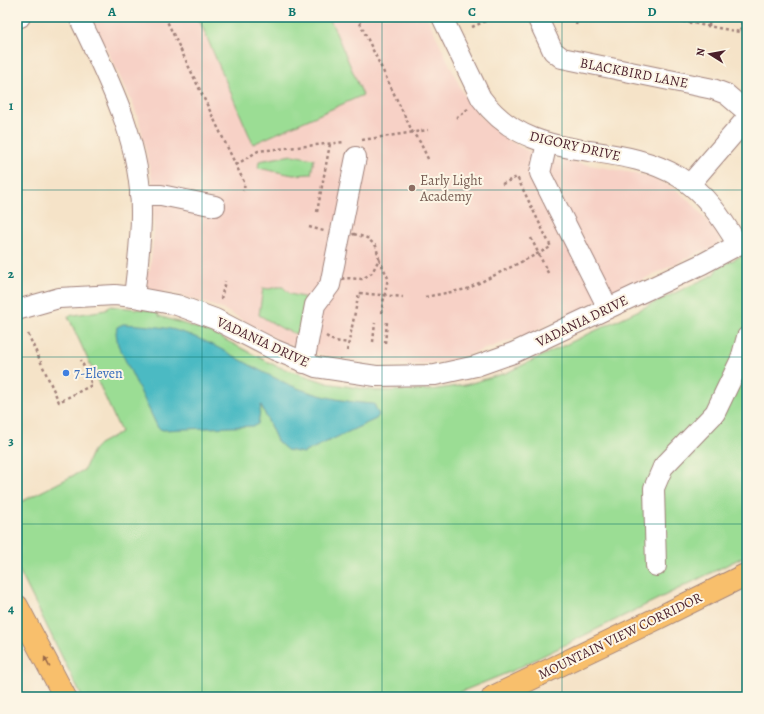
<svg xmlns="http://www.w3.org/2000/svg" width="764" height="714" viewBox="0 0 764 714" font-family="Alegreya,serif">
  <rect width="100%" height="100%" fill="#fcf5e5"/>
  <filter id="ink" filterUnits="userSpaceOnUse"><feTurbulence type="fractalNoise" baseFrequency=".025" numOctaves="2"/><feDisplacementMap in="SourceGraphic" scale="8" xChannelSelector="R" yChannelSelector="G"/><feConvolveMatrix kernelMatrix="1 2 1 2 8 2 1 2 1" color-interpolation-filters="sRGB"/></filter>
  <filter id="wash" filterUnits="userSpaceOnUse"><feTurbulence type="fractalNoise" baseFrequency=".012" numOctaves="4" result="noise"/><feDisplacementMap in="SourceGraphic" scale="16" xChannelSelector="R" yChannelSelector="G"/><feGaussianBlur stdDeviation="0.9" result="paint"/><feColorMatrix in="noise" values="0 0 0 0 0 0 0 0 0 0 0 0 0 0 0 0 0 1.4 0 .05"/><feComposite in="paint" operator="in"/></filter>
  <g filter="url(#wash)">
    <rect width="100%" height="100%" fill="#f5e3c8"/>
    <path fill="#f7d1c6" d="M85,17H427L463,93L482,118L505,138L528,151L551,158L644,175L662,182L678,191L693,204L709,223L717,225L720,241L709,252L702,251L529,334L450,361L412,365L374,364L327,356L281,342L227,311L209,304L165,291L160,295L148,287L143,275L150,270L154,231L152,179L139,120L132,102L92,19Z"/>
    <g fill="#9bdd94" stroke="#727e60">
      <path d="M198,17H329L363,95L253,144Z"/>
      <path d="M292,155L314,159L311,174L293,175L258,168L259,161Z"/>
      <path d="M747,253V555L512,671L448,697H82L17,566V504L84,470L93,450L99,444L121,432L68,316L106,310L109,306L156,311L159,316L212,333L276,366L327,383L377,391L431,390L465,385L506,373L715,274L717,268Z"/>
      <path d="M277,287H283L290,294L307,298L305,307L304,325L301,327L299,335L283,329L259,315L263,288L269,289Z"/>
    </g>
    <path fill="#4bbac3" stroke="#4a6c77" d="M123,324C140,325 158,326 175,330C211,340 243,363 277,379C306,394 342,402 374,404L379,415L376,419L303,453L287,450L277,441L261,405L258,424L254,426L163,430L158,428L118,345L116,333L117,327Z"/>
  </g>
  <g filter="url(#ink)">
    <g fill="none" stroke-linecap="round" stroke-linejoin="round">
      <defs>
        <g id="minor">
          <path d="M79,17C109,80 142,143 141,215C141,242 137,270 134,297"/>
          <path d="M442,17L481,98C532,168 614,137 679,177C705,193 722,218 738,245"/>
          <path d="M537,17L553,51L562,58L713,89L726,94L747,112"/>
          <path d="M17,18L20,17"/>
          <path d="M547,143L540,173L608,308"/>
          <path d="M690,184L747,118"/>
          <path d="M140,195H161L215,206"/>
          <path d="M17,310L59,298L115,295L134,297L177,305L215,319L275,350L316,367L376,376L435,375L476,366L513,353L702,264L747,240"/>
          <path d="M304,363L315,305L330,285L356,157"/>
          <path d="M656,566L654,488L663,467L715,413L741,359L747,337"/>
        </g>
        <path id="major" d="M17,606L65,697"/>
        <path id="highway" d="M493,697L656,619L747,574"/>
      </defs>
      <use href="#minor" stroke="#a0817a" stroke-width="22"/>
      <use href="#major" stroke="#a0817a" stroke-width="24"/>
      <use href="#highway" stroke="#a0817a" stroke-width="24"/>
      <g stroke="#a0817a" stroke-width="2.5" stroke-dasharray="3 3" stroke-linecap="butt">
        <path d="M165,17L245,184L243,191"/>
        <path d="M357,17L413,133L420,142L429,161"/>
        <path d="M659,17L740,32L743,17"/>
        <path d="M737,17L743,18"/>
        <path d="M576,25L578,17"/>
        <path d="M709,26L710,17"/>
        <path d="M472,27L494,17"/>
        <path d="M456,118L468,109"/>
        <path d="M362,140L428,130"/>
        <path d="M236,165L258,151L345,142"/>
        <path d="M317,212L330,144"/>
        <path d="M309,227L324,231"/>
        <path d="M354,234L367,238L376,246L379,259L372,273L362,279L345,278L330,282C337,271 338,259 337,246L344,238Z"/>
        <path d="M531,238L549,275"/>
        <path d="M379,259L388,278L381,313"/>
        <path d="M425,297L467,289L551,247L517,177L500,185"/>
        <path d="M221,299L225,281"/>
        <path d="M28,334L59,402L92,385L81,360"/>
        <path d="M326,336L334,341L349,343"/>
        <path d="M373,342L375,323"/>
        <path d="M385,343L387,322"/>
        <path d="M347,351L359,293L403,297"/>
      </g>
      <use href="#minor" stroke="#fff" stroke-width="20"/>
      <use href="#major" stroke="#f8bf6c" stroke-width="22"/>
      <use href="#highway" stroke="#f8bf6c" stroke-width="22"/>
    </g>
    <defs><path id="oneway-solid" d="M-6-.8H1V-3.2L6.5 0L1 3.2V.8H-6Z"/></defs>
    <use fill="#986748" href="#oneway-solid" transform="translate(47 662) rotate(-118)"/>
  </g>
  <path fill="none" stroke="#0f766e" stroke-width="1" stroke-opacity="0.55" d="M202,17V697M382,17V697M562,17V697M17,190H747M17,357H747M17,524H747"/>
  <circle fill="#8d6e63" stroke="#fcf5e5" stroke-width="1.5" cx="412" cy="188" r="4"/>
  <circle fill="#3f7fe0" stroke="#fcf5e5" stroke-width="1.5" cx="66" cy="373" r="4"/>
  <g text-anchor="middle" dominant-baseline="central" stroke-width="4" stroke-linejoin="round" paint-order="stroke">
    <g font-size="14" fill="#4a1f2b" stroke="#fcf5e5">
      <text transform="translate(634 73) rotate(11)">BLACKBIRD LANE</text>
      <text transform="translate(575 146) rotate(13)">DIGORY DRIVE</text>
      <text transform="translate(582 321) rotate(-26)">VADANIA DRIVE</text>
      <text transform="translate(263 342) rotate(25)">VADANIA DRIVE</text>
      <text transform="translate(620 636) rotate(-26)">MOUNTAIN VIEW CORRIDOR</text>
    </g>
    <g font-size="14" fill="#785e54" stroke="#fcf5e5" text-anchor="start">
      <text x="420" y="180">Early Light<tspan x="420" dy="16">Academy</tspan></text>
    </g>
    <g font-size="14" fill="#366cbe" stroke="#fcf5e5" text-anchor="start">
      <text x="74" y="373">7-Eleven</text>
    </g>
  </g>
  <rect width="764" height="714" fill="none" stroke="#fcf5e5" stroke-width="44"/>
  <g transform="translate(710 54) rotate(281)" stroke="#fcf5e5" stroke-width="3" paint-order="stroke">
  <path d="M0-3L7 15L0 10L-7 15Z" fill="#4a1f2b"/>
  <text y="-6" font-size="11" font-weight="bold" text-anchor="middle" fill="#4a1f2b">N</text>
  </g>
  <rect x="22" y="22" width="720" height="670" fill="none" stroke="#0f766e" stroke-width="1.5"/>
  <g font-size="13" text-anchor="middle" font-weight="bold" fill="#0f766e">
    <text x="112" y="16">A</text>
    <text x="292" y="16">B</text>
    <text x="472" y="16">C</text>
    <text x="652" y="16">D</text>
    <text x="11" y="110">1</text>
    <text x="11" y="278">2</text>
    <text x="11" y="445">3</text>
    <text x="11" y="613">4</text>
  </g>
</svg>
